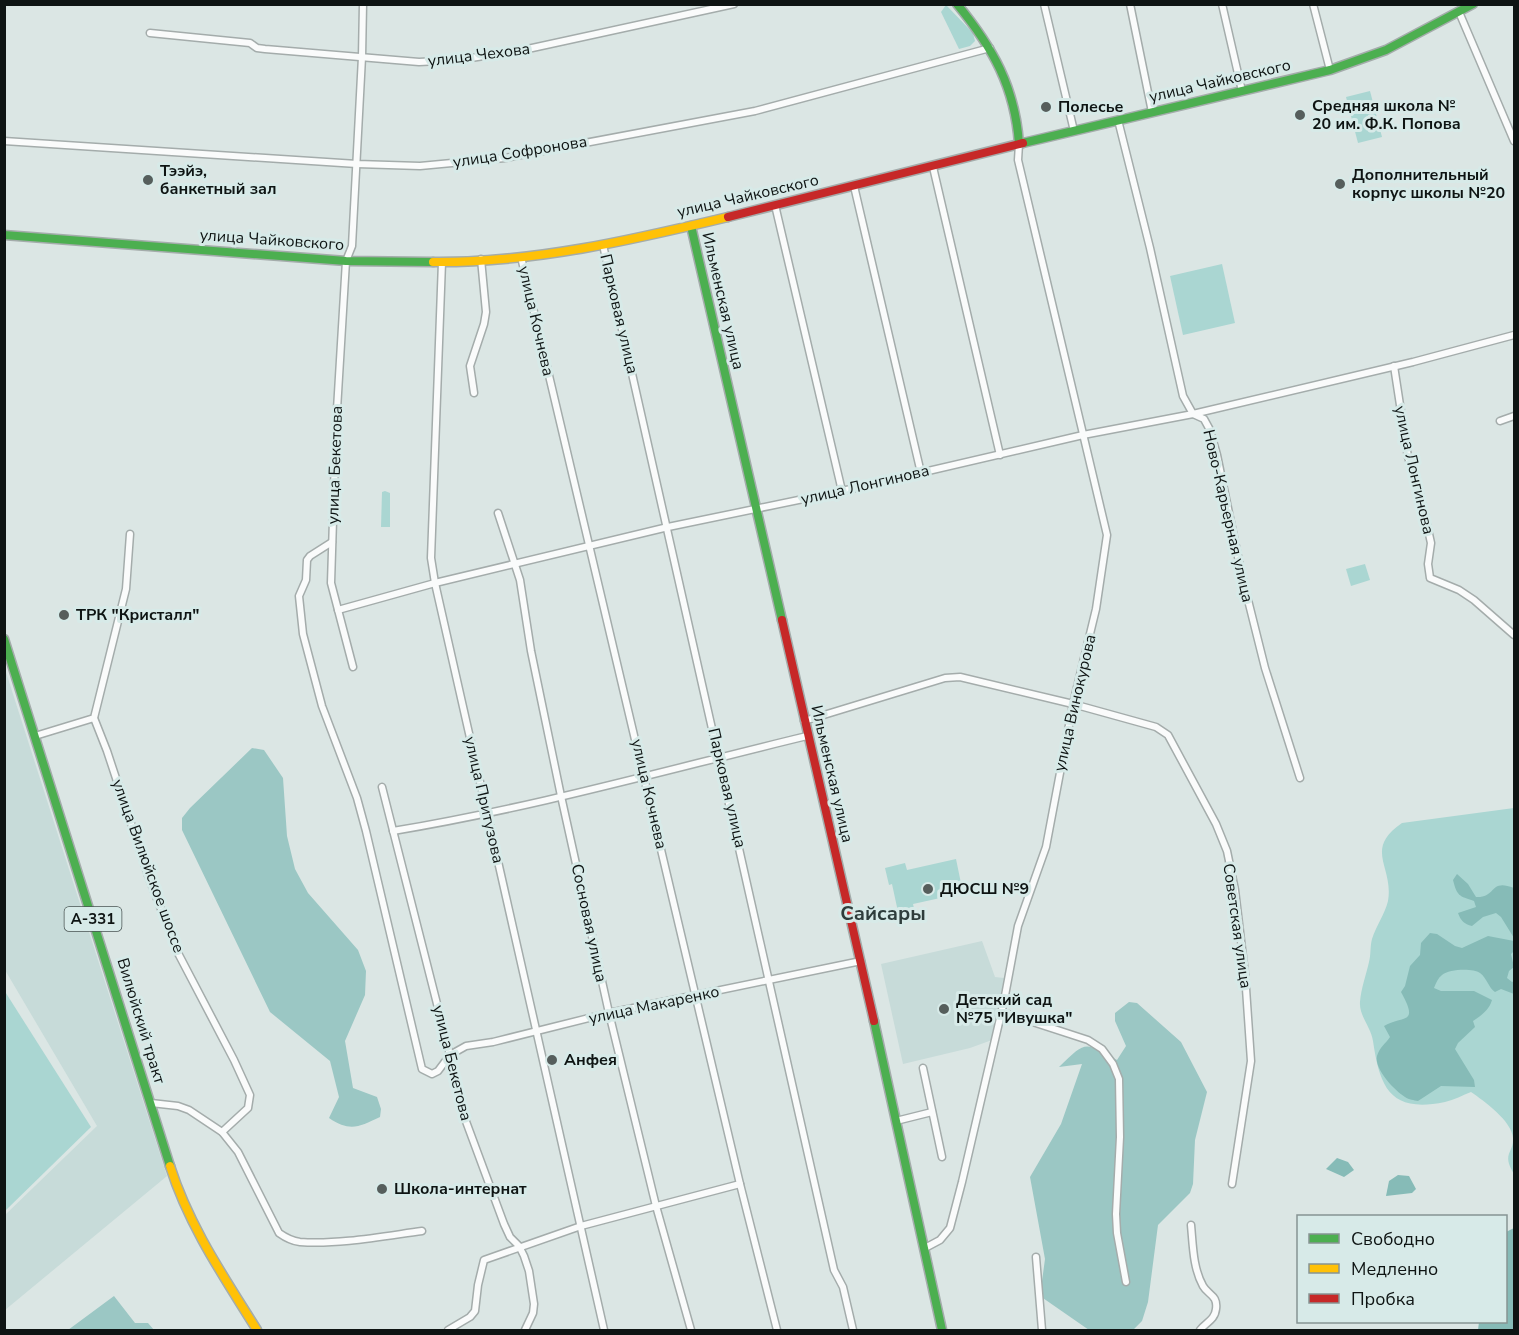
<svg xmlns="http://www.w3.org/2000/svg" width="1519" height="1335" viewBox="0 0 1519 1335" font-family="'Nunito Sans',sans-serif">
  <rect width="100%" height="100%" fill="#dbe6e4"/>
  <g fill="#c7dbd9">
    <path d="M5,669L167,1176L5,1310V1215L97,1126L5,970Z"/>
    <path d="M982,941L995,977L1004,978L992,1040L970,1048L903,1064L881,964Z"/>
  </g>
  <g fill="#aad6d2">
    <path d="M946,5L973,33L975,41L970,46L959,49L941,12Z"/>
    <path d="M1370,91L1382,137L1358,143L1346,97Z"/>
    <path d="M1222,264L1235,323L1183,335L1170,276Z"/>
    <path d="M385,491L390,493V527H381L382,492Z"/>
    <path d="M1365,564L1370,580L1351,586L1346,569Z"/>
    <path d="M1514,808V1174C1501,1153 1514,1153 1513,1138C1512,1121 1484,1101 1471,1092C1463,1095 1454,1100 1445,1102C1391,1113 1380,1089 1373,1041C1371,1027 1359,1016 1360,1002C1361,989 1366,975 1369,962C1371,955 1370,946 1372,939C1376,926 1385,914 1388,901C1394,866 1363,850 1402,823Z"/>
    <path d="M956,859L963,893L913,904L916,918L900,921L892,884L889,885L885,868L905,863L907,870Z"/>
    <path d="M4,990L91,1127L5,1211H4Z"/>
  </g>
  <g fill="#9bc7c4">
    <path d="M252,748L264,750L283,778L287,836L295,869L308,893L358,950L366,971L365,995L345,1041L353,1088L377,1097L381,1109L380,1117C359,1127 350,1132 329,1118L339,1097L330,1061L270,1012L182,830V818L190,808Z"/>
    <path d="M1129,1002L1137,1003L1181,1042L1207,1092L1195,1140L1193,1184L1190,1193L1158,1225L1148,1302L1142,1321L1133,1330H1089L1040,1296L1045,1259L1030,1177L1061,1124L1082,1064L1059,1067C1087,1040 1084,1042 1117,1060L1126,1046L1115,1021V1013Z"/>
    <path d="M114,1296L135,1323H148L154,1330H68Z"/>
  </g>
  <g fill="#86bbb7">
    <path d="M1457,874L1468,884L1476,897C1497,898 1489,878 1514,888V938L1501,917L1496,913L1483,917L1472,926C1464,924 1461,921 1458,913L1476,907L1474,901C1459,896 1457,896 1453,880Z"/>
    <path d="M1430,933L1437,934L1455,946L1462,948L1488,936L1514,941V951L1511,954L1514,967L1509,971L1507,978L1512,982L1514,981V994L1501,989L1495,992C1488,987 1487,978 1480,973C1473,968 1449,969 1442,975C1438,978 1436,983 1434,988L1441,991H1474L1492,1000C1489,1010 1482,1015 1473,1021L1475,1027L1458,1043L1455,1049L1474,1080L1475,1087L1441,1086L1418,1101C1414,1100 1409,1100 1405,1097C1394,1090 1374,1069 1377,1056C1379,1048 1386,1043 1390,1037L1384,1026C1402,1015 1420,1026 1401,992L1405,986L1410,966L1420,955L1421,943Z"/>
    <path d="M1337,1158L1348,1162L1354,1170L1344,1177L1326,1169Z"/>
    <path d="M1398,1175L1409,1176L1416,1189L1412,1193L1386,1196L1389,1181Z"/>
    <path d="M1514,1228V1330H1478L1479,1322H1506V1232Z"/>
  </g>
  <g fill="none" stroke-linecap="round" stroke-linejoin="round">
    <defs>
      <g id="street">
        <path d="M1044,4L1074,131"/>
        <path d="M1130,4L1152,112"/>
        <path d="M1222,4L1242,91"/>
        <path d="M1313,4L1330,70"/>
        <path d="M1459,12L1514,141"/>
        <path d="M150,33L250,43L257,48L265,49L419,62L458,60L523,50L734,4"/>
        <path d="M1118,120L1150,248L1183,396L1193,414L1204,419L1210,430L1217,455L1242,576L1265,668L1300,778"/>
        <path d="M4,141L357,164L420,166L505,158L755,111L990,48"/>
        <path d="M933,167L1000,455"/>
        <path d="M854,186L921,473"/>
        <path d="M775,205L842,491"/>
        <path d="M603,245L834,1270L843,1287L853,1330"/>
        <path d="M521,257L740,1184L777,1330"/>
        <path d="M442,262L431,558L435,583L604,1330"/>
        <path d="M1394,366L1408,457L1421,498L1431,543L1428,564L1430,578L1459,590L1474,600L1514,635"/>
        <path d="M474,393L470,366L484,324L486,312L481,259"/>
        <path d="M1500,421L1514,416"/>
        <path d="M498,513L520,580L531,651L561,796L609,1013L656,1206L691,1330"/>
        <path d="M332,542L310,556L307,560L306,580L299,596L303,634L322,706L357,798L366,831L422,1069L432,1074L438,1071L450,1055L466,1046L493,1042L609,1013L861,961"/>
        <path d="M338,610L435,583L668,527L842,491L1083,435L1193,414L1413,362L1514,335"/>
        <path d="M353,667L331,583L336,426L346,261L352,246L362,57L363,4"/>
        <path d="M94,718L107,751L149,878L179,955L234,1060L250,1095L248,1108L222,1132"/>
        <path d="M804,721L945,678L960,677L1073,704L1156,727L1168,735L1216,824L1227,851L1235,890L1245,974L1251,1061L1232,1184"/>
        <path d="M35,736L94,718L126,589L130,534"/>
        <path d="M382,787L450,1055L461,1108L504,1224L510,1237L519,1246L524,1256L529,1271L534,1304L533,1313L525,1330"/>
        <path d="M393,831C532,808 670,769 807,736"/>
        <path d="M1002,1012L1088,1040L1102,1049L1113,1064L1119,1079L1120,1137L1116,1214L1117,1233L1126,1282"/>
        <path d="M923,1068L942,1157"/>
        <path d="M151,1103L178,1106L189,1110L222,1132L238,1152L279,1233C286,1238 292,1241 300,1242C337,1245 385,1236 422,1231"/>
        <path d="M896,1121L932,1112"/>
        <path d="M1191,1225C1193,1246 1193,1268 1203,1286C1208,1295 1218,1295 1216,1309C1215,1320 1205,1323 1200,1330"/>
        <path d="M925,1248L940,1240L950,1228L962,1182L1004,1001L1018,926L1046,847L1073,704L1096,609L1107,535L1018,160L1019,144"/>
        <path d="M1036,1257L1042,1330"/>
        <path d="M448,1330L470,1317L475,1311L478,1285L484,1260L581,1226L740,1184"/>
      </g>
      <g id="fast">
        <path d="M957,4C993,48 1015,87 1019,144"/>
        <path d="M1023,143L1330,70L1386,50L1473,4"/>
        <path d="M691,226L782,620"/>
        <path d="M4,235L346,261L433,262"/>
        <path d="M4,639L170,1166"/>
        <path d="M874,1021L942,1330"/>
      </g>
      <g id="slow">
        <path d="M433,262C533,263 632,240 728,217"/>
        <path d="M170,1166C189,1226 224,1277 257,1330"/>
      </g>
      <g id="jam">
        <path d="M728,217L1023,143"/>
        <path d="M782,620L874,1021"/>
      </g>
    </defs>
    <use href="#street" stroke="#a4acab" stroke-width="9"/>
    <use href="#fast" stroke="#a4acab" stroke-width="11"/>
    <use href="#slow" stroke="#a4acab" stroke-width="11"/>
    <use href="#jam" stroke="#a4acab" stroke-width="11"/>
    <use href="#street" stroke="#fafbfb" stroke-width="6"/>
    <use href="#fast" stroke="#4caf50" stroke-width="8"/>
    <use href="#slow" stroke="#ffc107" stroke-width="8"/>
    <use href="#jam" stroke="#c62828" stroke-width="8"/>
  </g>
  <g fill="#565e5c" stroke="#d7eae8" stroke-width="2">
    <circle cx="1046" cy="107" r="6"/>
    <circle cx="1300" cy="115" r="6"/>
    <circle cx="148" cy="180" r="6"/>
    <circle cx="1340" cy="184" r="6"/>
    <circle cx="64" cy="615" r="6"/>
    <circle cx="928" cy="889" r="6"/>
    <circle cx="944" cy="1009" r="6"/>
    <circle cx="552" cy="1060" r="6"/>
    <circle cx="382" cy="1189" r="6"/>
  </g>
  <g text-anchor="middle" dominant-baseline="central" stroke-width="6" stroke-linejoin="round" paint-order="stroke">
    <rect fill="#d7eae8" stroke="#4a5453" stroke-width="1.5" x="64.5" y="907" width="57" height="24" rx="4.5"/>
    <g font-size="15" font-weight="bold" fill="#0e1413">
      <text x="93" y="919">А-331</text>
    </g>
    <g font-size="16" fill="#0e1413" stroke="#d7eae8">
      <text transform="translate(479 55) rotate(-7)">улица Чехова</text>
      <text transform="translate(1220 81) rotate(-13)">улица Чайковского</text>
      <text transform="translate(520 152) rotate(-9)">улица Софронова</text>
      <text transform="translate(748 196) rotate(-13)">улица Чайковского</text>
      <text transform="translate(272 240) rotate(4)">улица Чайковского</text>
      <text transform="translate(723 301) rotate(77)">Ильменская улица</text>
      <text transform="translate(619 314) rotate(77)">Парковая улица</text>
      <text transform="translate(536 321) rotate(77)">улица Кочнева</text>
      <text transform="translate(335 465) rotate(-88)">улица Бекетова</text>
      <text transform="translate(1414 470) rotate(77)">улица Лонгинова</text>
      <text transform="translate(865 485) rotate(-13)">улица Лонгинова</text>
      <text transform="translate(1228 516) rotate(77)">Ново-Карьерная улица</text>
      <text transform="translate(1075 703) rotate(-77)">улица Винокурова</text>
      <text transform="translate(832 774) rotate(77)">Ильменская улица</text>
      <text transform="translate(727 788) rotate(77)">Парковая улица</text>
      <text transform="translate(649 794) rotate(77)">улица Кочнева</text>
      <text transform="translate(484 800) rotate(77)">улица Притузова</text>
      <text transform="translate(148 866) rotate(70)">улица Вилюйское шоссе</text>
      <text transform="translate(589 923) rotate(78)">Сосновая улица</text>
      <text transform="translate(1237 926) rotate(82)">Советская улица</text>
      <text transform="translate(654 1005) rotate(-12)">улица Макаренко</text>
      <text transform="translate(141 1021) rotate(73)">Вилюйский тракт</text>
      <text transform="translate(452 1063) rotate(76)">улица Бекетова</text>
    </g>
    <g font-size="16" font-weight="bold" fill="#0e1413" stroke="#d7eae8" text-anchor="start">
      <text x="1312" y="106">Средняя школа №<tspan x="1312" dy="18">20 им. Ф.К. Попова</tspan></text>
      <text x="1058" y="107">Полесье</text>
      <text x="160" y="171">Тээйэ,<tspan x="160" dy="18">банкетный зал</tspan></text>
      <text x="1352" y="175">Дополнительный<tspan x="1352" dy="18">корпус школы №20</tspan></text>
      <text x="76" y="615">ТРК "Кристалл"</text>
      <text x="940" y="889">ДЮСШ №9</text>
      <text x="956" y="1000">Детский сад<tspan x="956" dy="18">№75 "Ивушка"</tspan></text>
      <text x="564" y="1060">Анфея</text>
      <text x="394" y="1189">Школа-интернат</text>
    </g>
    <g font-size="20" font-weight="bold" fill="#2f3d3c" stroke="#d7eae8">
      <text x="883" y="913">Сайсары</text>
    </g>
  </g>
  <rect width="1519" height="1335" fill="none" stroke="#0e1413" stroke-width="12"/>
  <rect x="1297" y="1215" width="210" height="108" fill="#d7eae8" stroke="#879493" stroke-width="1.5"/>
  <rect x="1309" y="1234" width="30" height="9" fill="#4caf50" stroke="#879493" stroke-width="1.5"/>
  <text x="1351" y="1245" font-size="18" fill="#0e1413">Свободно</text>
  <rect x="1309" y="1264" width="30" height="9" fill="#ffc107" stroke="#879493" stroke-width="1.5"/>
  <text x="1351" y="1275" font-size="18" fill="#0e1413">Медленно</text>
  <rect x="1309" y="1294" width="30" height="9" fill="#c62828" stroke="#879493" stroke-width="1.5"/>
  <text x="1351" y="1305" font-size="18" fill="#0e1413">Пробка</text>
</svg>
